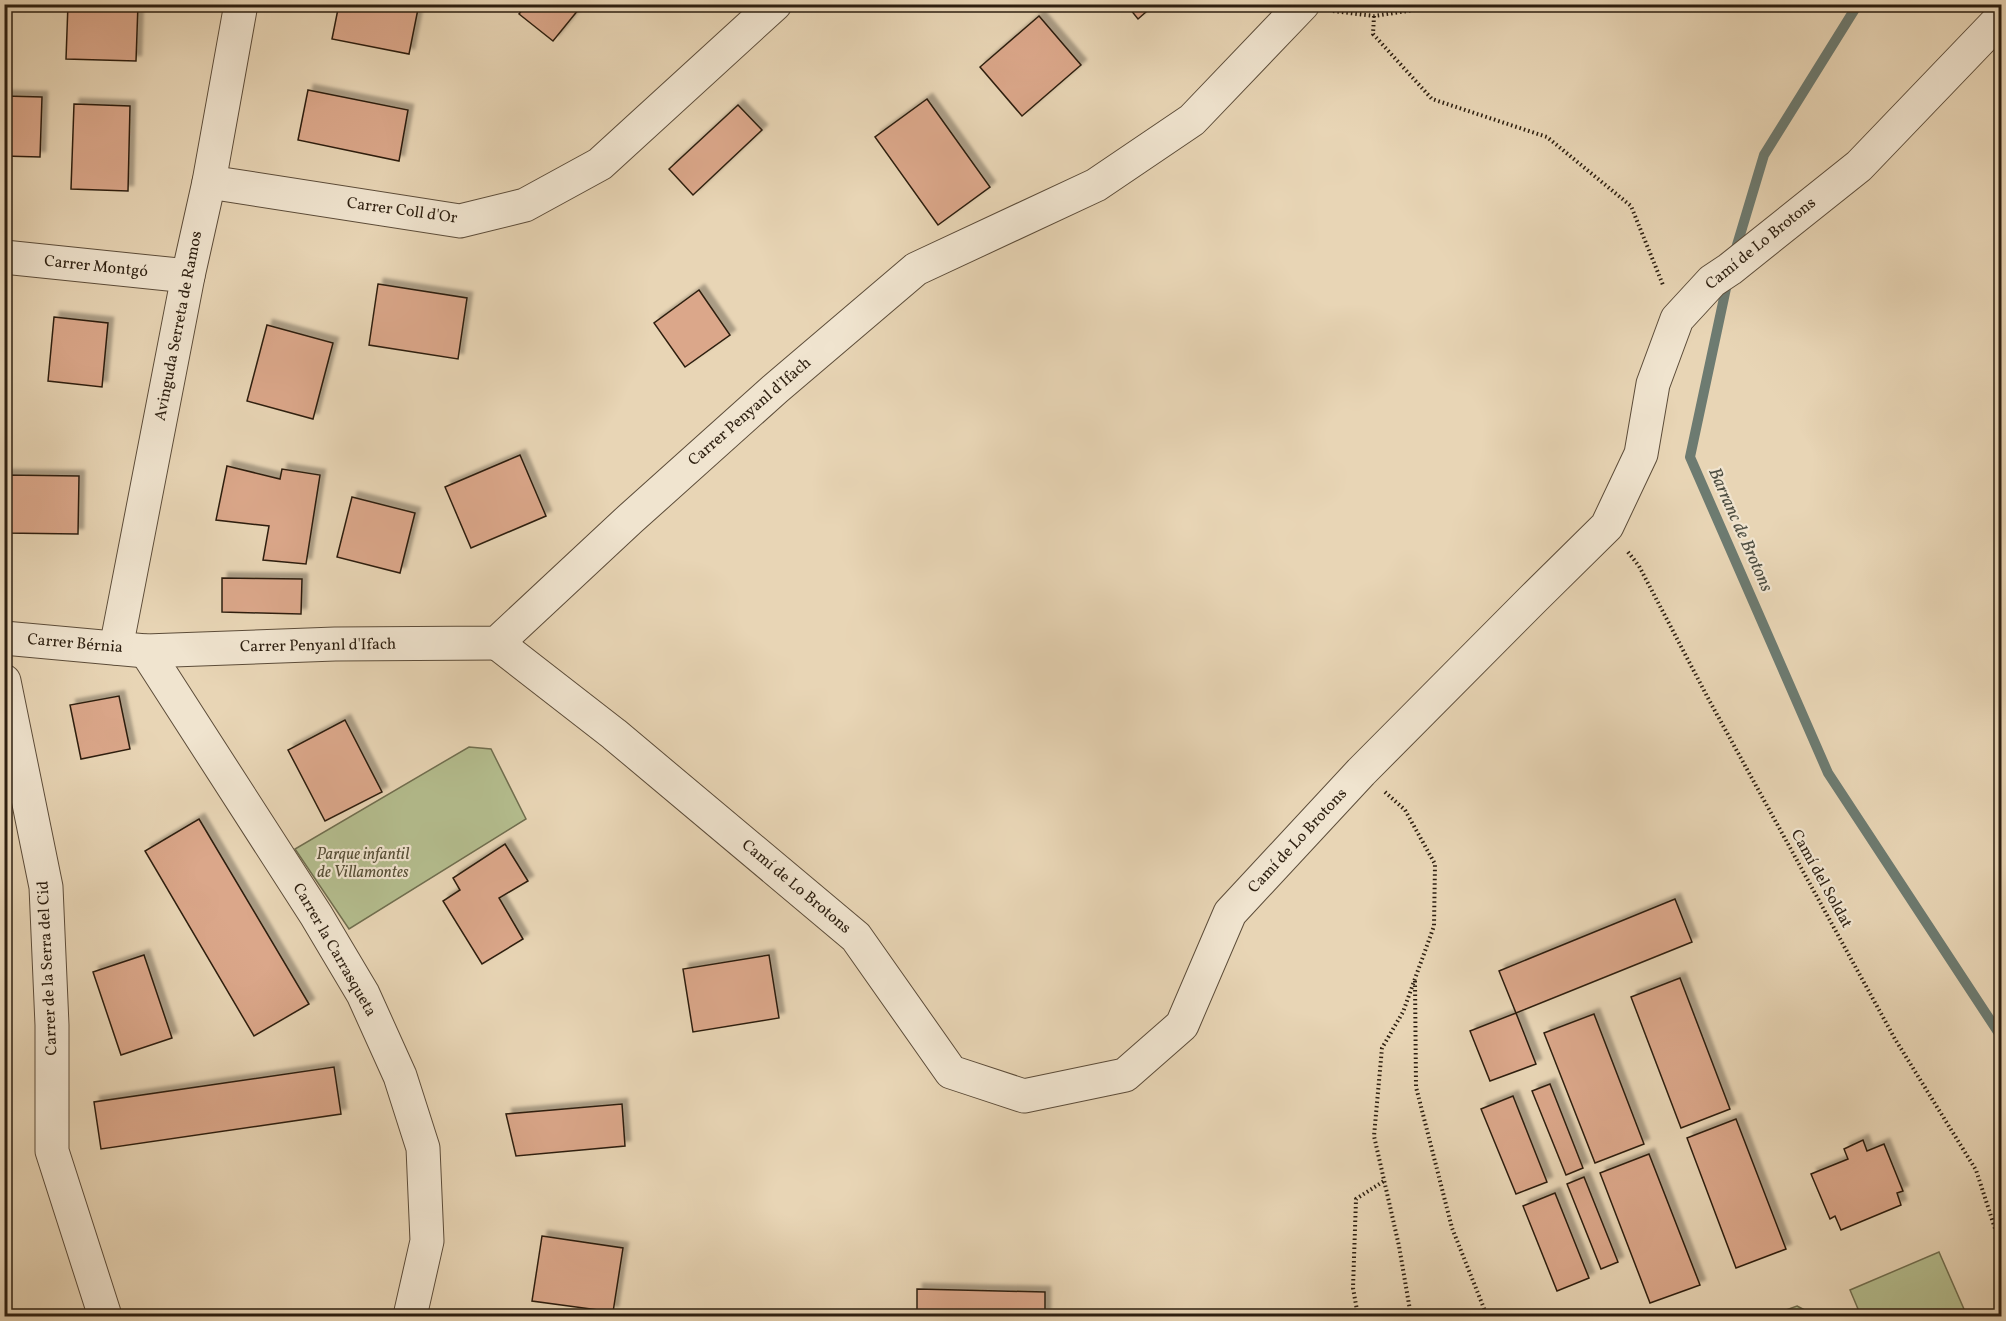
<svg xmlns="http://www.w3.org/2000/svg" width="2006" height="1321" viewBox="0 0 2006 1321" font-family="Vollkorn,serif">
  <defs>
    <filter id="shadow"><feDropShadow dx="5.5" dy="-5.5" stdDeviation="1.5" flood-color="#0004"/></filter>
  </defs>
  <rect width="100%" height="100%" fill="#e8d5b5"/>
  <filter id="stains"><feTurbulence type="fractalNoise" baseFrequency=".00333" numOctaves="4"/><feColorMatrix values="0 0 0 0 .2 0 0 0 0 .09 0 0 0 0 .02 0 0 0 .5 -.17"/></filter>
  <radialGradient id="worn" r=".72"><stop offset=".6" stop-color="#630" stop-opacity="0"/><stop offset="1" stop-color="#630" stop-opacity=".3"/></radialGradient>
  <g fill="#b4bd8e" stroke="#706e4f" stroke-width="1.5">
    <path d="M469,747L491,749L526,819L349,929L295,849Z"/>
    <path d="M1939,1252L1967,1316H1861L1850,1290Z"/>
    <path d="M1797,1306L1816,1316H1769Z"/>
  </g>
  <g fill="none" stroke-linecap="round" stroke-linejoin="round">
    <g stroke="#6d7b71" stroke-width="10">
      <path d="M1734,255L1764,155L1858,4"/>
      <path d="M1728,279L1690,457L1828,773L2002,1038"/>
    </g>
  </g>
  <g fill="#dba78a" stroke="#2d1f10" stroke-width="1.5" filter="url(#shadow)">
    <path d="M68,4H138L136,61L66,59Z"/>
    <path d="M339,4H419L409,54L332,39Z"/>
    <path d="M527,4H583L553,41L519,14Z"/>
    <path d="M1126,4H1155L1138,19Z"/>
    <path d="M1039,16L1081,65L1022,116L980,67Z"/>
    <path d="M308,90L408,110L399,161L298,140Z"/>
    <path d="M4,96L42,97L40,157L4,156Z"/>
    <path d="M927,99L990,187L938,225L875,137Z"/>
    <path d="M74,104L130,106L128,191L71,189Z"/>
    <path d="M738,105L762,130L693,195L669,169Z"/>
    <path d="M378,284L467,298L458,359L369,345Z"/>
    <path d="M699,290L730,335L685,367L654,323Z"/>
    <path d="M54,317L108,323L102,387L48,381Z"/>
    <path d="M267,325L333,343L313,419L247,401Z"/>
    <path d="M520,455L546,516L471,548L445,487Z"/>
    <path d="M227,466L280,479L282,469L320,475L306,564L263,560L269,526L216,520Z"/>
    <path d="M4,475L79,476L78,534L4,533Z"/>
    <path d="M352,497L415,513L400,573L337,557Z"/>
    <path d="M222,578L302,579L301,614L222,612Z"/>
    <path d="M119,696L130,749L81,759L70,705Z"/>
    <path d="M345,720L382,792L325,821L288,750Z"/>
    <path d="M199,819L309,1004L254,1036L145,851Z"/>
    <path d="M505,844L528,881L499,898L523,939L482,964L443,901L460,890L453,878Z"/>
    <path d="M1675,899L1692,942L1516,1013L1499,971Z"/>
    <path d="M144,955L172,1038L121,1055L93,972Z"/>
    <path d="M769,955L779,1018L693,1032L683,969Z"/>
    <path d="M1680,978L1730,1109L1681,1128L1631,997Z"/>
    <path d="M1516,1013L1536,1064L1490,1081L1470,1031Z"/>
    <path d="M1594,1014L1644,1144L1595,1163L1544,1033Z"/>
    <path d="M334,1067L341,1114L101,1149L94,1102Z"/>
    <path d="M1550,1084L1583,1168L1566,1175L1532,1091Z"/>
    <path d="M1513,1096L1547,1182L1516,1194L1481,1109Z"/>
    <path d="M622,1104L625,1146L516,1156L506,1114Z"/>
    <path d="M1736,1119L1786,1249L1736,1268L1687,1138Z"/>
    <path d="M1863,1140L1867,1151L1884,1144L1903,1191L1897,1193L1901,1205L1841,1230L1835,1216L1830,1219L1811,1174L1848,1159L1844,1149Z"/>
    <path d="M1649,1154L1700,1285L1650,1303L1600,1173Z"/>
    <path d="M1584,1177L1618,1262L1601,1269L1567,1184Z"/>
    <path d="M1555,1193L1589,1278L1557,1291L1523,1206Z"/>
    <path d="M542,1236L623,1248L613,1312L532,1301Z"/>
    <path d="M917,1289L1045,1292V1316H917Z"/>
  </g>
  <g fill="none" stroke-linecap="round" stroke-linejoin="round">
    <defs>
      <g id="minor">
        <path d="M209,182L460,221L525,205L600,164L775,4"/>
        <path d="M4,257L188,276"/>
        <path d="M4,638L146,651L335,644L497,643L630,519L775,389L916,269L1096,185L1192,120L1303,4"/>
        <path d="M497,643L614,734L856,937L951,1072L1024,1096L1125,1075L1182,1025L1230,913L1361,772L1533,599L1607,526L1641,454L1653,384L1677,319L1712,281L1730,269L1859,166L2002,17"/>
        <path d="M116,648L188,276L209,182L241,4"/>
        <path d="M146,651L316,915L363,994L400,1076L423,1148L427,1241L410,1316"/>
        <path d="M4,681L46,887L52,1025V1151L105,1316"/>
      </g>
    </defs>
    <use href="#minor" stroke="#5c4c39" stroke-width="35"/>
    <g stroke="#2d1f10" stroke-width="4" stroke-dasharray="1.5 3" stroke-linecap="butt">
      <path d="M1333,11L1374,16L1427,8L1436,4"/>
      <path d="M1374,16L1373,34L1432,99L1547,137L1631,206L1663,285"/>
      <path d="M1628,552L1639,566L1709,700L1895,1039L1976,1170L2002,1250"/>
      <path d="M1385,792L1405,810L1435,864L1434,926L1403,1012L1382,1048L1374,1136L1399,1246L1411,1316"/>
      <path d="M1415,981L1416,1087L1452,1228L1487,1316"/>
      <path d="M1358,1316L1353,1288L1356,1199L1384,1181"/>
    </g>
    <use href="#minor" stroke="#f0e4cf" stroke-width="33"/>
  </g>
  <g text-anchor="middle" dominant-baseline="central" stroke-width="4.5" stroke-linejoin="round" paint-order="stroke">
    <g font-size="16" fill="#2d1f10" stroke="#f0e4cf">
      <text transform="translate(402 211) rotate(8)">Carrer Coll d'Or</text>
      <text transform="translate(1761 244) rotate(-39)">Camí de Lo Brotons</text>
      <text transform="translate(96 267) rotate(6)">Carrer Montgó</text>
      <text transform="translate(179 326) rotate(-79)">Avinguda Serreta de Ramos</text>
      <text transform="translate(750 412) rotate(-41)">Carrer Penyanl d'Ifach</text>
      <text transform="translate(75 644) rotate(5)">Carrer Bérnia</text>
      <text transform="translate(318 646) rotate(-1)">Carrer Penyanl d'Ifach</text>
      <text transform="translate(1298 841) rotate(-47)">Camí de Lo Brotons</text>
      <text transform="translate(1821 879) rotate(61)">Camí del Soldat</text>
      <text transform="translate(796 887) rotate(40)">Camí de Lo Brotons</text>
      <text transform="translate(334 950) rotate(60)">Carrer la Carrasqueta</text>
      <text transform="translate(48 968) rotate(-93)">Carrer de la Serra del Cid</text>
    </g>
    <g font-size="16" font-style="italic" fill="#564e36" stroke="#f0e4cf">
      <text x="363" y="855">Parque infantil<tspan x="363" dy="18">de Villamontes</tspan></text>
    </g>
    <g font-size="18" font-style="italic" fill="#4d4d41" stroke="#f0e4cf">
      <text transform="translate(1740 530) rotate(66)">Barranc de Brotons</text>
    </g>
  </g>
  <rect width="2006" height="1321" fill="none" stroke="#e8d5b5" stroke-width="24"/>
  <rect x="6" y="6" width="1994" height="1309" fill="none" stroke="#2d1f10" stroke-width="3"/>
  <rect x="12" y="12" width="1982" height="1297" fill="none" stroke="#2d1f10" stroke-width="1.5"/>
  <rect width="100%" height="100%" filter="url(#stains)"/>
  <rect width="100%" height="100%" fill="url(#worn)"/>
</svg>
